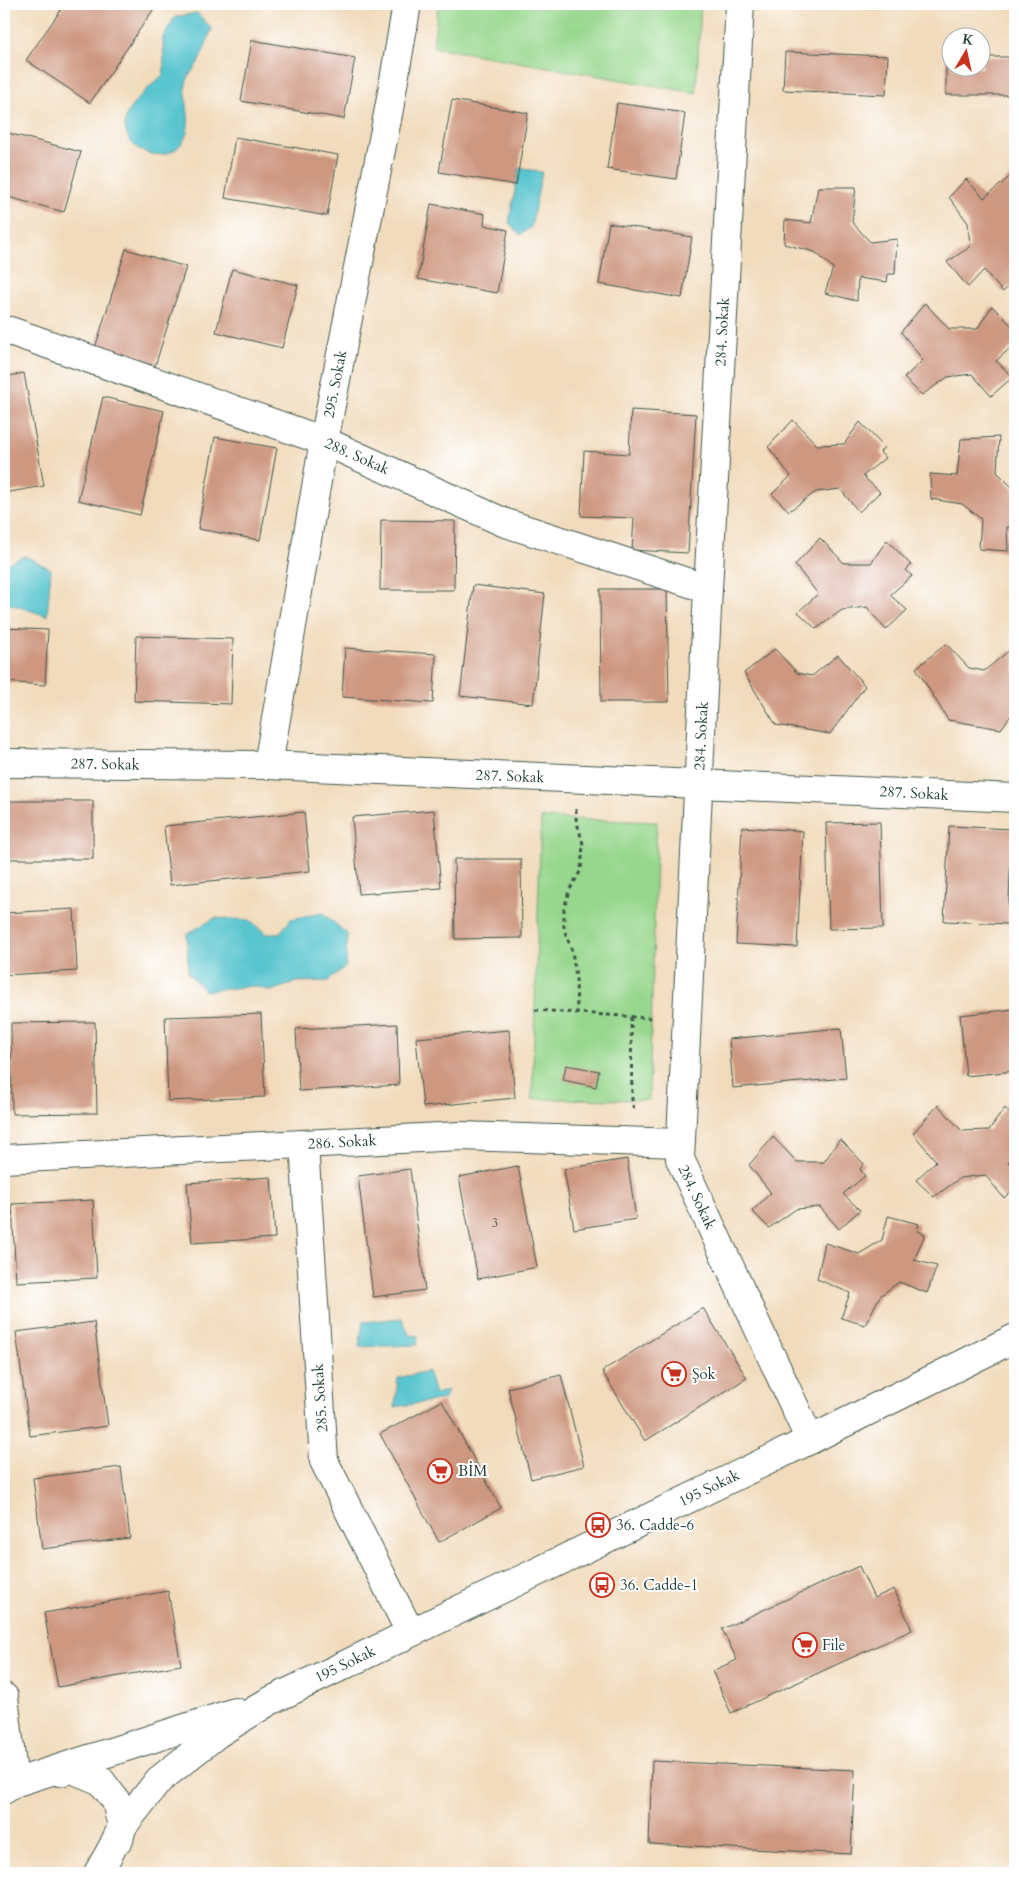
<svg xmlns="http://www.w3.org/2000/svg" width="1019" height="1877" viewBox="0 0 1019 1877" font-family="Cardo,serif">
  <rect width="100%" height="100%" fill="#fff"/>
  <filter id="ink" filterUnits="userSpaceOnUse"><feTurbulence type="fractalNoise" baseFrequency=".02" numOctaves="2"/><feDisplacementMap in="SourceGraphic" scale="10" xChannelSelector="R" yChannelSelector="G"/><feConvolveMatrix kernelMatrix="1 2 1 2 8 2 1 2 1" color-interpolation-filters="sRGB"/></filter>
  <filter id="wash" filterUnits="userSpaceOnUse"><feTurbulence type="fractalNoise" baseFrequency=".0096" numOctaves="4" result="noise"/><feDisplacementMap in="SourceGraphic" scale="20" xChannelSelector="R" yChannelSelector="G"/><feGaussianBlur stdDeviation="1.12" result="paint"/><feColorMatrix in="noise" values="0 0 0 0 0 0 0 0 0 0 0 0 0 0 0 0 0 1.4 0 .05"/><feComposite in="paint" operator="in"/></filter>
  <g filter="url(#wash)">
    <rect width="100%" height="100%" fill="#f1dbbc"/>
    <g fill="#97d78d" stroke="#5b8a60">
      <path d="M438,4H701L696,93L433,47Z"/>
      <path d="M541,818L657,822L649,1100L532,1099Z"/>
    </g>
    <g fill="#58c5cf" stroke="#3c8182">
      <path d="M197,13L212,29C207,40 204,51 199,61C195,68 187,77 186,84C184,104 195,127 181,144C161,168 118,148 126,117C130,103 153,84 164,74L163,37L175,17Z"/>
      <path d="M519,168L542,172L531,227L520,235L509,223Z"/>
      <path d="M25,556L51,569L47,616L4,602V565Z"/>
      <path d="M323,913L347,934L346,966L328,981L297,982L271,991L254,986L205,991L188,973L187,934L215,918L250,920L266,934H279L291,919Z"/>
      <path d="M402,1318L409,1335L418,1336L417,1345L359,1347L363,1322Z"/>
      <path d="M428,1371L435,1394L448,1390L445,1399L395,1407L398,1378Z"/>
    </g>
    <g id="blocks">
      <g fill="#ce9780">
        <path d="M65,4H157L90,103L26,60Z"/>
        <path d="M252,40L355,58L344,119L241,101Z"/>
        <path d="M785,52L888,56L886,95L783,90Z"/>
        <path d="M952,57V68H982V57H1011V95H946V58Z"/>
        <path d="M452,100L528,113L516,185L439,172Z"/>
        <path d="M617,103L685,113L676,179L607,169Z"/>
        <path d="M4,132L81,152L64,212L4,196Z"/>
        <path d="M235,137L338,155L327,216L225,198Z"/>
        <path d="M1012,175L1015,178V289L1014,290L1009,286L1003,292L984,270L968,287L947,262L970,247L968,223L949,197L966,179L984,198Z"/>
        <path d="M818,187H856L852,222L870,242L897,239L895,274H888L887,282L858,278L857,301L825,293L833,268L815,252L784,244L785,220L811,223Z"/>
        <path d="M431,204L485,214L484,225L508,230L497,293L418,279Z"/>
        <path d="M609,223L692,237L682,298L599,284Z"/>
        <path d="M126,249L186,267L155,366L95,348Z"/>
        <path d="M232,269L298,285L282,348L216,332Z"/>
        <path d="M925,303L949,329H977L992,306L1015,329V333L1012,336L1015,340V344L996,361L1013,377L991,396L972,374L948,377L922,395L904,378L923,360L901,332Z"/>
        <path d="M24,373L44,486L4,493V377Z"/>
        <path d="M103,397L164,411L140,515L78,500Z"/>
        <path d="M631,410L696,414L688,553L632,550L634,518L581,516L584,451L629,454Z"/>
        <path d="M793,420L817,445L844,444L860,422L884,447L880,452L885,458L863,476L880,492L859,512L840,489L816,492L789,511L772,494L791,476L768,447Z"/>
        <path d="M215,437L277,448L260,540L198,529Z"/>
        <path d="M999,437L997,472L1015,490V528L1007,527L1008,551L979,549L981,519L962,504L931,499L930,474L957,476L961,439Z"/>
        <path d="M381,520L455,521L454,590H380Z"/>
        <path d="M820,538L844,563H871L887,540L911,565L906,570L912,576L890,595L907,610L886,630L867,607L842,610L816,629L798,612L818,594L795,565Z"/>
        <path d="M473,585L545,594L533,704L460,696Z"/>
        <path d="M600,589H667L669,702H601Z"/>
        <path d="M4,628L48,630L45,685L4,682Z"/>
        <path d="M136,636L233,639L231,704L134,701Z"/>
        <path d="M946,644L969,668L984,671L1010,650L1015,656V710L1001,729L948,720L916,668Z"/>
        <path d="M345,648L436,654L433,703L342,697Z"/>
        <path d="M775,649L797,673L812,676L838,655L865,686L830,734L776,725L744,673Z"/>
        <rect x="4" y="801" width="89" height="58"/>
        <path d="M434,810L441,888L359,894L352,817Z"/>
        <path d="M304,812L310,871L170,885L164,826Z"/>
        <path d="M880,822L883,928L829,929L826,823Z"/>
        <path d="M949,826L1012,829L1008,924L944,921Z"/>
        <path d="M742,827L803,831L797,947L736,944Z"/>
        <path d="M454,859H521L522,938L455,939Z"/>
        <path d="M74,909L77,971L4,975V913Z"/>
        <path d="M1015,1009V1071L966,1076L960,1015Z"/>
        <path d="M261,1014L265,1097L168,1101L165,1017Z"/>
        <path d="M95,1022L97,1113L12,1114L11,1023Z"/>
        <path d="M397,1024L399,1085L299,1091L296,1029Z"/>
        <path d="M841,1028L846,1078L733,1088L729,1039Z"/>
        <path d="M509,1030L515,1098L423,1107L416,1038Z"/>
        <path d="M566,1065L599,1071L596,1087L563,1080Z"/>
        <path d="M938,1105L962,1131L989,1130L1005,1108L1015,1119V1156L1008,1162L1015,1169V1187L1004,1198L985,1175L960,1178L934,1197L916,1180L936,1161L913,1133Z"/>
        <path d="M773,1137L797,1162H824L840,1139L864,1164L860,1169L865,1176L843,1194L860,1210L839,1229L820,1207L796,1209L769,1228L752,1211L771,1193L749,1165Z"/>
        <path d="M627,1159L636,1219L574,1229L564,1169Z"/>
        <path d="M518,1166L537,1267L478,1279L459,1177Z"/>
        <path d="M410,1169L425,1290L373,1297L358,1176Z"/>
        <path d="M271,1177L275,1238L192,1243L187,1183Z"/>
        <path d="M93,1200L97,1278L16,1282L12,1204Z"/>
        <path d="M888,1216L919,1224L917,1231L925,1234L914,1260L937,1266L927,1293L899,1282L880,1296L865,1325L841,1318L850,1293L817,1279L825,1243L859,1254L882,1240Z"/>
        <path d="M703,1308L747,1378L645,1441L602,1371Z"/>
        <path d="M94,1322L108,1426L30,1436L16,1332Z"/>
        <path d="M561,1375L584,1466L531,1479L508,1388Z"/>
        <path d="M442,1401L501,1508L439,1542L380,1434Z"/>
        <path d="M121,1467L130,1538L42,1549L33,1478Z"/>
        <path d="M859,1566L874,1598L894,1589L912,1630L731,1713L712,1671L737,1660L722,1629Z"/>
        <path d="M168,1591L181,1665L58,1687L44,1613Z"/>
        <path d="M652,1761L855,1770L851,1854L649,1844Z"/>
      </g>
    </g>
  </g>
  <g filter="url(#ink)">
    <use href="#blocks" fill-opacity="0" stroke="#3e5548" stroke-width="1"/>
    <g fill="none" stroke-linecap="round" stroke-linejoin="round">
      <defs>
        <g id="street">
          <path d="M740,4L708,589L680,1159L810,1440"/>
          <path d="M4,333L10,331L324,441L503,522L708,589"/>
          <path d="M4,763L268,765L1015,798"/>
          <path d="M268,765L324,441L389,109L407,4"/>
          <path d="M304,1144L324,1461L410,1632"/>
          <path d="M4,1159L460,1136L680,1143"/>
          <path d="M4,1697L14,1783"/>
        </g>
        <g id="secondary">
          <path d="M59,1772L72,1769L101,1781L116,1801L122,1827L119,1840"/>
          <path d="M4,1790L14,1783L235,1712"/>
          <path d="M98,1873L111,1850L122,1827L159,1780L217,1734L268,1702L810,1440L1015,1338"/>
        </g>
      </defs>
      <use href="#street" stroke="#3e5548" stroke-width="30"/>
      <use href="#secondary" stroke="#3e5548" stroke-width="30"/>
      <g stroke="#3e5548" stroke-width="3" stroke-dasharray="4 4" stroke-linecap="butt">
        <path d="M576,809V819L583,844L581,870L569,891L564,909V929L572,951L576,977L577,1013"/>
        <path d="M535,1010L651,1018"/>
        <path d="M631,1017L632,1100L634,1111"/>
      </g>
      <use href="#street" stroke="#fff" stroke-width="28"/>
      <use href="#secondary" stroke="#fff" stroke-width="28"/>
    </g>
  </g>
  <defs>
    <symbol id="supermarket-ring" viewBox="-11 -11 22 22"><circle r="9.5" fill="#fff" stroke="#c8321e" stroke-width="1.5"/><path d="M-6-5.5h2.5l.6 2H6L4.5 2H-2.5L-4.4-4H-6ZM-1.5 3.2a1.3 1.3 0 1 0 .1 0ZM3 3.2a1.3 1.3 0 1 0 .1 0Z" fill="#c8321e"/></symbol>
    <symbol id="bus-ring" viewBox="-11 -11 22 22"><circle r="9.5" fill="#fff" stroke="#c8321e" stroke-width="1.5"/><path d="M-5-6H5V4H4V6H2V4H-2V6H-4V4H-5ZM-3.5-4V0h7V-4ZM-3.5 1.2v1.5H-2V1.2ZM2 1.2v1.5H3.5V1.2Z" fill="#c8321e"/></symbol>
  </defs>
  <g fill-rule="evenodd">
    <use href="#supermarket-ring" x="660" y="1360" width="28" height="28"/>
    <use href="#supermarket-ring" x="426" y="1457" width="28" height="28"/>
    <use href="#bus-ring" x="584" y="1511" width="28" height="28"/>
    <use href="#bus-ring" x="588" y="1571" width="28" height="28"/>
    <use href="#supermarket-ring" x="791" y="1631" width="28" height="28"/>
  </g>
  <g text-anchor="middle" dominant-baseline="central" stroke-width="4" stroke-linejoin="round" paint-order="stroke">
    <g font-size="12" fill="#4b5447">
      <text x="495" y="1223">3</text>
    </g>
    <g font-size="15" fill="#1f3d34" stroke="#fff">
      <text transform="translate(722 332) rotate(-87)">284. Sokak</text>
      <text transform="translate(335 384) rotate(-79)">295. Sokak</text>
      <text transform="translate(357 456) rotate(24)">288. Sokak</text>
      <text transform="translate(701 736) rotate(-87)">284. Sokak</text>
      <text transform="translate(105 764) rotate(1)">287. Sokak</text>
      <text transform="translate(510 776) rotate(2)">287. Sokak</text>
      <text transform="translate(914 793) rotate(3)">287. Sokak</text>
      <text transform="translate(342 1142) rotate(-3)">286. Sokak</text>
      <text transform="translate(697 1197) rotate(65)">284. Sokak</text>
      <text transform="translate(320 1398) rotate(-94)">285. Sokak</text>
      <text transform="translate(709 1488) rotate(-26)">195 Sokak</text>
      <text transform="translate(345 1664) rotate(-26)">195 Sokak</text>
    </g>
    <g font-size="15" fill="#1f3d34" stroke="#fff" text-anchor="start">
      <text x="692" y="1374">Şok</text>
      <text x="458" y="1471">BİM</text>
      <text x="616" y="1525">36. Cadde-6</text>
      <text x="620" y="1585">36. Cadde-1</text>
      <text x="822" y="1645">File</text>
    </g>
  </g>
  <rect width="1019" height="1877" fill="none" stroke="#fff" stroke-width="20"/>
  <g transform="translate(966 52) rotate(9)"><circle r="24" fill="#ffffff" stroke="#a5b1ae"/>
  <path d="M0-4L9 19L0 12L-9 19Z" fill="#c8321e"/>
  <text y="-8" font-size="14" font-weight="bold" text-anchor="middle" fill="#1f3d34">K</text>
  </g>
</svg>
